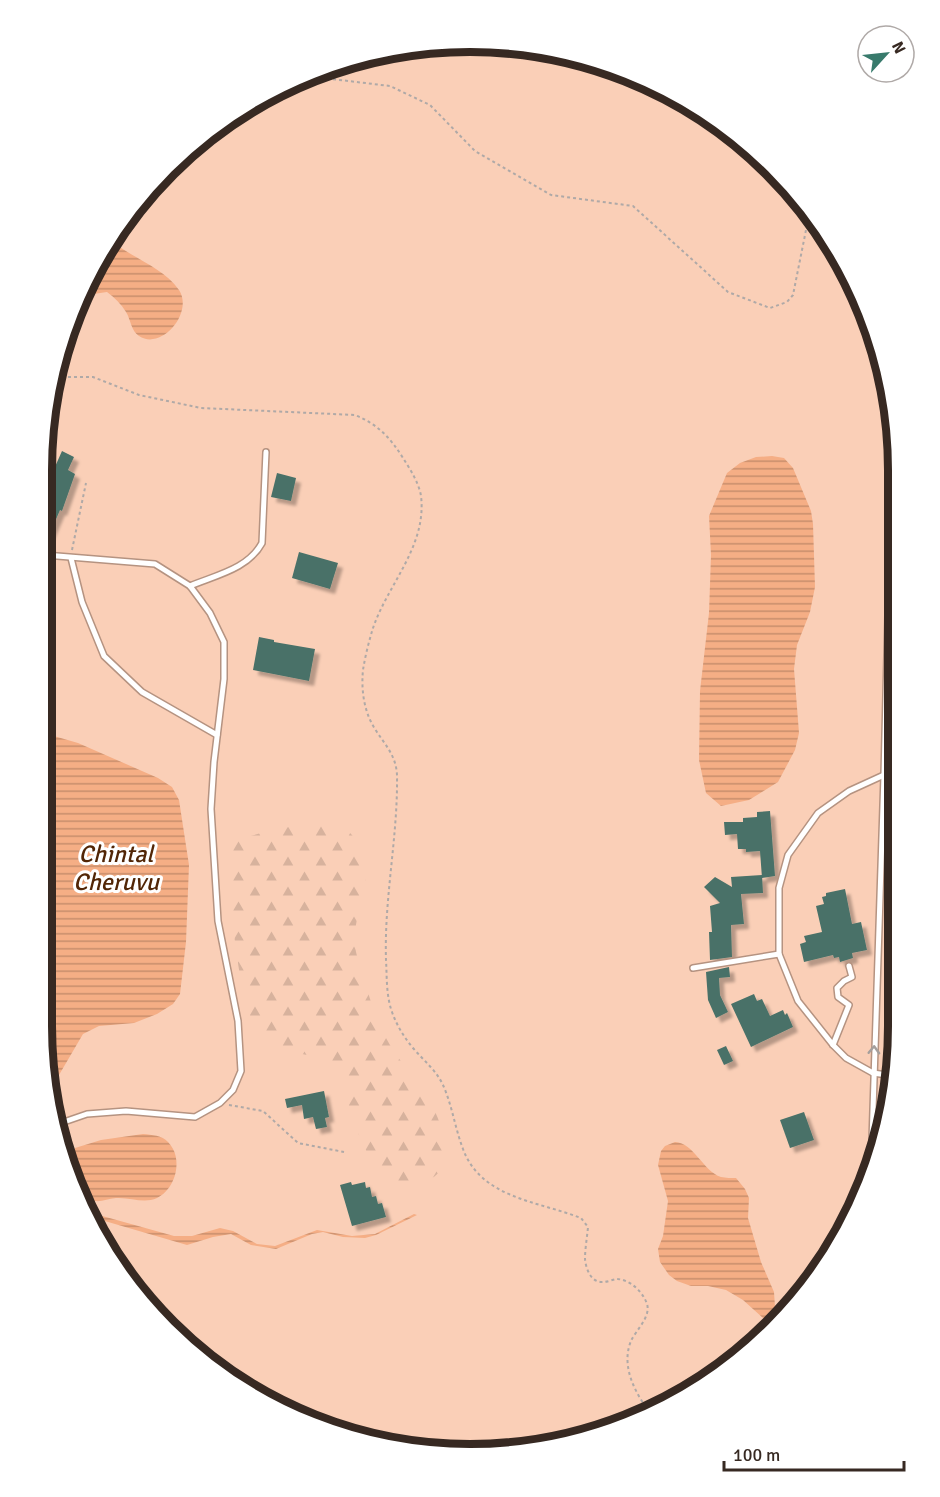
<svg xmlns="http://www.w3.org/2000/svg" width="940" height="1497" viewBox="0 0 940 1497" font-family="Signika,sans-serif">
  <defs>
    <pattern id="forest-firs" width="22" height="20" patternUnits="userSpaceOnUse" patternTransform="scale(1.5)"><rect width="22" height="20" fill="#facfb7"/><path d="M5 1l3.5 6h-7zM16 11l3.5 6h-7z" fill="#d7b29d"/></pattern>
    <pattern id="water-rules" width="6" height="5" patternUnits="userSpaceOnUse" patternTransform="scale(1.5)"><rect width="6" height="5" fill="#f5ae85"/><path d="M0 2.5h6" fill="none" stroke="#c78e6c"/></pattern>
    <filter id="shadow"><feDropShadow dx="5" dy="5" stdDeviation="1.5" flood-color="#0004"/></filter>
  </defs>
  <rect width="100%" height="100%" fill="#f9f9f9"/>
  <path fill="#facfb7" d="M498,43L581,57L660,86L731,131L809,209L854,280L883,359L897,442L894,1083L865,1191L809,1288L707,1383L581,1440L442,1454L332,1432L209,1366L114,1265L65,1164L42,1027L46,414L74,307L131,209L188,148L256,99L333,65L414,46Z"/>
  <path fill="url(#forest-firs)" d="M327,824C347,828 351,830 360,849C378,890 346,917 357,956C365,983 373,1013 386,1038C407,1077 442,1101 445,1149C446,1164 440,1176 426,1181C416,1184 404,1189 395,1185C364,1169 349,1104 338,1073C329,1063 316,1056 302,1054C293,1052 279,1054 271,1049C236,1027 231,894 227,854L237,840L278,828Z"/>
  <g fill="url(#water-rules)">
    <path d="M112,241C133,259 163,267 179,290C194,313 161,351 139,336C131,331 131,320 126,312C121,304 115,298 107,292L80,296Z"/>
    <path d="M772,456L784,458L793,468L811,511L813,524L815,587L810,612L797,645L794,669L799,733L795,750L778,782L749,800L721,806L706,793L699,760L700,691L709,613L711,555L709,516L727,473L740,463L756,457Z"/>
    <path d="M47,734L78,743L158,778L172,787L179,800L189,865L186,942L180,994L173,1004L157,1014L134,1023L99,1026L83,1034L59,1075L51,1081L42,1027L44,735Z"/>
    <path d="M143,1134C152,1135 162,1135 168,1142C184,1158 176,1189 157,1198C144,1204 130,1197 116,1198C106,1199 98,1204 89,1199C78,1187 66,1163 75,1148L101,1140Z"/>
    <path d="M675,1142C694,1143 703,1171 721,1177C726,1178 731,1178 736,1178L745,1189L749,1198L748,1218L761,1262L774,1292L775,1307L772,1317L763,1318L743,1300L726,1290L708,1286H691L677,1281L669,1275L660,1262L658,1249L663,1236L668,1201L658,1165L661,1151L665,1146Z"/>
    <path d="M88,1212L174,1236H192L220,1228L233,1231L257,1244L275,1246L317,1230L352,1236L375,1234L414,1214L417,1215L376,1235L365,1238L343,1237L323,1232L312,1234L276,1249L251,1245L231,1234L213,1237L187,1245L91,1217Z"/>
  </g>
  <g fill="#497168" filter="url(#shadow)">
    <path d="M62,451L74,457L68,470L75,474L62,511L60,510L45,545V466L54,469Z"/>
    <path d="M277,473L296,478L291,501L271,497Z"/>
    <path d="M299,552L338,563L330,589L292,578Z"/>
    <path d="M259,637L274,640V642L315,649L309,681L253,670Z"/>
    <path d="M770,811L775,876L762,878L760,851L746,852V849H738L737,834L725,835L724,822H743V818L757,817V812Z"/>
    <path d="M762,875L763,893L741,894L744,924L731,925L732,957L710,960L709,932H712L710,906L720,903L704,887L715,877L732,887L731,877Z"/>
    <path d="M845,889L852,924L861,922L867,950L852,953L853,958L840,962L839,957L834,958L833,955L804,962L800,944L806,942L804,936L822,932L816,906L824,904L822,897L826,896V893Z"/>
    <path d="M729,967L730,977L719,978L720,995L728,1012L716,1018L708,1000L706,972Z"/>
    <path d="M754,994L757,1001L762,999L770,1016L783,1010L785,1015L787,1013L793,1027L751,1047L731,1004Z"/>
    <path d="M726,1046L733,1061L724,1065L717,1050Z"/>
    <path d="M324,1091L329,1117L325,1118L327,1127L316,1129L313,1117L304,1119L302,1105L287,1108L285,1099Z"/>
    <path d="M804,1112L814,1140L790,1148L780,1120Z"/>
    <path d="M351,1182L352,1185L365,1182L366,1188L370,1187L372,1197L376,1196L378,1204L382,1203L386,1217L352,1226L340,1185Z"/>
  </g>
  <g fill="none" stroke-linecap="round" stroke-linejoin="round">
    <defs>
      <g id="lane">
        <path d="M45,555L155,564L190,586L210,613L224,642V679L214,762L211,809L218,921L238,1021L241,1071L233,1090L220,1103L195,1117L126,1111L87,1114L58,1124"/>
        <path d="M71,558L82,602L104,656L142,692L217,735"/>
        <path d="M190,586C216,575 248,569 262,543L266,452"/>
        <path d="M884,775L849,791L818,813L788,855L779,888V954L798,1001L833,1045L846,1058L873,1073L894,1076"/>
        <path d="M693,968L779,954"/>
        <path d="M833,1045L849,1005L838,997L837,988L844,981L852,977L849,966"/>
        <path d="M871,1171L884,775L893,417"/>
      </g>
    </defs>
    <use href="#lane" stroke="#b59381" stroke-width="8"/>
    <g stroke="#afa9a7" stroke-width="2" stroke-dasharray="3 3" stroke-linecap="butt">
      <path d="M270,93L315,77L390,86L430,105L475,151L551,195L633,206L728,292L770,308L787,302L793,295L810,210"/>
      <path d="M56,377H93L139,395L201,408L355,415C377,424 390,437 403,458C410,469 419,483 421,496C427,546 388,584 373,628C369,641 365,657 363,670C361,690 364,712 375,729C385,745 396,755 397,775C398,837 384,898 386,960C387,977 386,995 392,1012C397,1026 404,1037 413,1048C424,1061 436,1070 443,1085C452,1105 455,1128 463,1149C481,1198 537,1201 581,1218L588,1227C587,1238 585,1249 585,1259C586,1269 591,1283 603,1282C607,1282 612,1280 616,1279C630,1279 643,1292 647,1304C651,1317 636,1330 631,1341C621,1365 634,1391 648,1410"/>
      <path d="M72,550L86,483"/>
      <path d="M229,1105L263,1111L298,1143L344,1152"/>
    </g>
    <use href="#lane" stroke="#fff" stroke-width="5"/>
  </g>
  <defs><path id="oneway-chevron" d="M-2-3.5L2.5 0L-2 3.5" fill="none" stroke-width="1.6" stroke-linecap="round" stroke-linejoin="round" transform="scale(1.5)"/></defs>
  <use stroke="#a59f9c" href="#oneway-chevron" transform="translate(874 1050) rotate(-88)"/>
  <g text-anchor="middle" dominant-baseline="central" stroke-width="6" stroke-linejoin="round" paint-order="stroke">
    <g font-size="24" font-style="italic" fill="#522606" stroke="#fff">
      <text x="116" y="854">Chintal<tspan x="116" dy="28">Cheruvu</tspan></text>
    </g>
  </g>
  <path d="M0 0H940V1497H0ZM470 52H470A418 418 0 0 1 888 470V1026A418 418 0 0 1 470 1444H470A418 418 0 0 1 52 1026V470A418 418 0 0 1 470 52Z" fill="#fff" fill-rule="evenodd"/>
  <path fill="none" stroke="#372922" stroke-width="8" d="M470 52H470A418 418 0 0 1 888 470V1026A418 418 0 0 1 470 1444H470A418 418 0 0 1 52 1026V470A418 418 0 0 1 470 52Z"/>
  <g transform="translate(886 54) rotate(63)"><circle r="28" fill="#ffffff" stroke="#afa9a7" stroke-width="1.5"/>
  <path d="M0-4.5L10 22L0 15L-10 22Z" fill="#387a6c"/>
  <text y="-9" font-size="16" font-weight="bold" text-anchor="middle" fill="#372922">N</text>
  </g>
  <path d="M724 1461v9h180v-9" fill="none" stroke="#372922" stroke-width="3"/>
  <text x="733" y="1461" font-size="18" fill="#372922" stroke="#ffffff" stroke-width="4.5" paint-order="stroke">100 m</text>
</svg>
